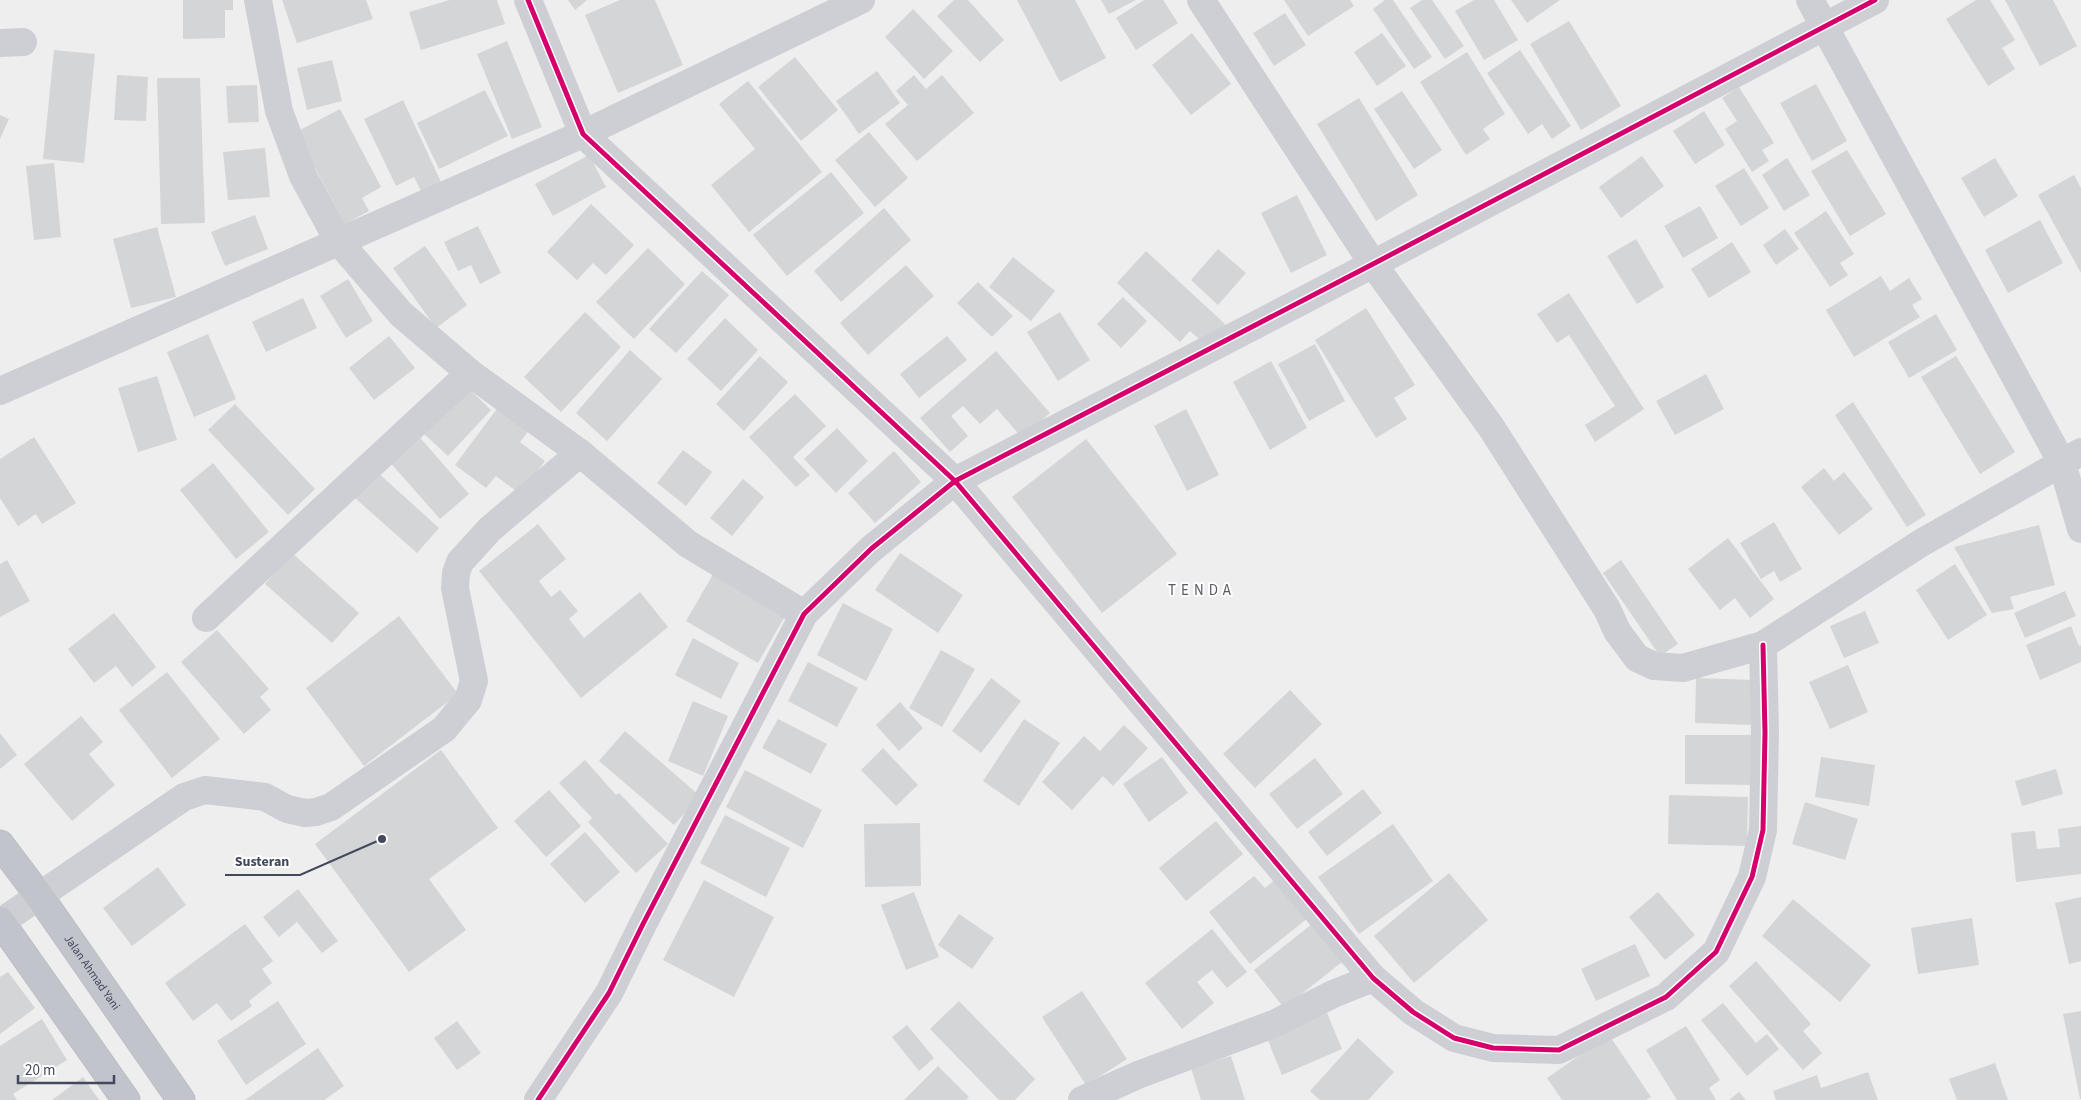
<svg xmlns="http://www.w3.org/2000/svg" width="2081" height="1100" viewBox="0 0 2081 1100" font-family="'Source Sans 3',sans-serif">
  <rect width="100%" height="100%" fill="#efeeee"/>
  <g fill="#d4d5d7">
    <path d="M183,0H233V10H225V38L183,39Z"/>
    <path d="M282,0H366L373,19L297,43Z"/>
    <path d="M450,0H497L505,24L421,50L409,12Z"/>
    <path d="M568,0H587L575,10Z"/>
    <path d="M620,0H655L683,65L618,93L585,15Z"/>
    <path d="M954,0H968L1004,40L980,62L937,16Z"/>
    <path d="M1017,0H1075L1106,58L1060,82Z"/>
    <path d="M1101,0H1136L1109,14Z"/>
    <path d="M1144,0H1163L1178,23L1136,50L1116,18Z"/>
    <path d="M1284,0H1350L1354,6L1308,36Z"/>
    <path d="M1385,0H1393L1432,57L1414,69L1373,9Z"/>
    <path d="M1422,0H1432L1464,46L1445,59L1410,8Z"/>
    <path d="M1474,0H1494L1518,40L1484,60L1455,11Z"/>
    <path d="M1511,0H1560L1527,23Z"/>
    <path d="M1976,0H1990L2015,40L2002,48L2015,69L1988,86L1946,19Z"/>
    <path d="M2005,0H2053L2077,46L2040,66Z"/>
    <path d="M913,9L953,51L924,79L885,37Z"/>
    <path d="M1285,13L1306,45L1274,66L1253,33Z"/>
    <path d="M1569,21L1621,106L1581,130L1530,44Z"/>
    <path d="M1192,33L1231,84L1191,115L1152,65Z"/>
    <path d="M1382,33L1406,66L1377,86L1354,52Z"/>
    <path d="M507,41L542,127L512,139L477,54Z"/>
    <path d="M54,50L95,54L84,163L43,159Z"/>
    <path d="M1520,50L1571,126L1552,139L1542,124L1528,134L1487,73Z"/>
    <path d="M1467,52L1505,114L1483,129L1490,139L1466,155L1420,82Z"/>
    <path d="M795,57L838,110L801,141L758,87Z"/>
    <path d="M332,60L342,101L307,110L297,68Z"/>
    <path d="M877,71L900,103L859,134L836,101Z"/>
    <path d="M117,75L148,77L146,121L114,120Z"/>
    <path d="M914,75L926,89L942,75L974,113L917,161L885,124L908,105L896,91Z"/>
    <path d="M157,78H200L205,223L161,224Z"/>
    <path d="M748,81L822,172L749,232L711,185L755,149L719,104Z"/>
    <path d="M1816,84L1847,141L1812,161L1780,103Z"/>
    <path d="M257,85L259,122L228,123L226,86Z"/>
    <path d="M1739,87L1774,143L1762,150L1769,161L1752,172L1725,129L1737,121L1722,98Z"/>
    <path d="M485,90L508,136L439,169L417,123Z"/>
    <path d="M1402,91L1442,150L1414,169L1374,109Z"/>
    <path d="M1359,98L1418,195L1376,221L1317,124Z"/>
    <path d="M403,100L442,184L422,193L414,177L396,186L364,119Z"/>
    <path d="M340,109L381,187L362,198L369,211L345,224L296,132Z"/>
    <path d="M1704,111L1725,145L1695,164L1673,131Z"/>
    <path d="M0,115L9,119L0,139Z"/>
    <path d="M869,132L908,178L875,207L835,160Z"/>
    <path d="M265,148L270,197L228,200L223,152Z"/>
    <path d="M1847,150L1886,214L1850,236L1811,171Z"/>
    <path d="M589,155L606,187L553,216L535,184Z"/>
    <path d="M1642,156L1664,186L1621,218L1599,187Z"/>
    <path d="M1787,158L1810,195L1784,211L1762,175Z"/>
    <path d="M1995,158L2018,196L1984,217L1961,178Z"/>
    <path d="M54,163L61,237L34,240L26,166Z"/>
    <path d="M1744,168L1769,208L1741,226L1715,186Z"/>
    <path d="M831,172L864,213L787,276L753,235Z"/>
    <path d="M2074,175L2081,188V273L2038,195Z"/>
    <path d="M1297,195L1327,255L1291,273L1261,213Z"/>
    <path d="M591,204L634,245L606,275L593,263L577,280L547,252Z"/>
    <path d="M1700,206L1718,238L1683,258L1664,226Z"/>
    <path d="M884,208L911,240L841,302L814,271Z"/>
    <path d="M1826,211L1854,254L1840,263L1848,275L1830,287L1794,233Z"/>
    <path d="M255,215L268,249L225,266L211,232Z"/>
    <path d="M2040,220L2063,263L2008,293L1985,250Z"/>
    <path d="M478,226L501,273L480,284L471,265L458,271L444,242Z"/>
    <path d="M157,227L176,297L131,308L113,239Z"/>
    <path d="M1785,229L1799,249L1776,265L1763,245Z"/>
    <path d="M1636,239L1664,287L1637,304L1607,256Z"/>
    <path d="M1732,242L1751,272L1709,298L1691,269Z"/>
    <path d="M425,246L467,305L436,328L393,268Z"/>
    <path d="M648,248L685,284L634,339L596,302Z"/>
    <path d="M1218,249L1246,273L1218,305L1191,280Z"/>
    <path d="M1146,251L1225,324L1206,345L1190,331L1180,342L1117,283Z"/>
    <path d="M1013,257L1055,291L1031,321L989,287Z"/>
    <path d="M906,265L934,296L868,355L840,323Z"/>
    <path d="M702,271L729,295L676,353L649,329Z"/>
    <path d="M1881,276L1890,291L1909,278L1922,299L1912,305L1920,317L1854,357L1826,310Z"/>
    <path d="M348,279L373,321L346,338L320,296Z"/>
    <path d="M978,282L1013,316L992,337L957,303Z"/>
    <path d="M1569,293L1644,409L1595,442L1585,425L1615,406L1569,335L1557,343L1537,314Z"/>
    <path d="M1123,297L1147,321L1121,348L1097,324Z"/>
    <path d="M303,298L317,328L266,352L252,322Z"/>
    <path d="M1366,308L1415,385L1394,398L1407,419L1376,438L1315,340Z"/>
    <path d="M585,312L621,347L561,412L524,377Z"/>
    <path d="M1060,312L1090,360L1058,381L1027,332Z"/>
    <path d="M1936,314L1957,350L1909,378L1888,342Z"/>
    <path d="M725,318L758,350L721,391L687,359Z"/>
    <path d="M208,334L236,399L194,417L167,352Z"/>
    <path d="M389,336L415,368L374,400L349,368Z"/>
    <path d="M947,336L967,360L919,398L900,374Z"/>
    <path d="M1315,344L1345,401L1309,421L1278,364Z"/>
    <path d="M630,350L662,379L607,441L576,413Z"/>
    <path d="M996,351L1050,413L1022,438L997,409L980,424L963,406L951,416L968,436L950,452L920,418Z"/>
    <path d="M760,356L788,382L744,431L716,404Z"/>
    <path d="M1956,356L2015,452L1980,474L1921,377Z"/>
    <path d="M1271,361L1307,428L1270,450L1233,382Z"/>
    <path d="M1706,374L1724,409L1675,435L1656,401Z"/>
    <path d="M157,376L177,440L138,452L118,388Z"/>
    <path d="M466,386L491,410L448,456L423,433Z"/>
    <path d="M795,394L826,426L793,457L810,475L796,487L749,437Z"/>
    <path d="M1853,402L1926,515L1907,527L1835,415Z"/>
    <path d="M235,404L315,489L288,515L208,430Z"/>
    <path d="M499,406L530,429L520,442L545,461L520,494L496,476L486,488L455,465Z"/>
    <path d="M1186,409L1219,475L1187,491L1154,426Z"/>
    <path d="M837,428L868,461L836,493L804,459Z"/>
    <path d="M417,434L469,494L440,519L388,460Z"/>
    <path d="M34,437L76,503L42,524L36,514L18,526L0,498V459Z"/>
    <path d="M1086,439L1177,554L1102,613L1012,497Z"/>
    <path d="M683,450L712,472L686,506L657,483Z"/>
    <path d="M894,451L921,482L875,523L848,493Z"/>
    <path d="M213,463L269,532L236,559L180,490Z"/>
    <path d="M1824,468L1834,481L1844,472L1873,509L1839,535L1801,487Z"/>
    <path d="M377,472L439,528L417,553L355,498Z"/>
    <path d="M743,479L764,497L732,536L710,518Z"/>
    <path d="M1774,522L1802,569L1780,582L1774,571L1761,579L1740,543Z"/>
    <path d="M538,524L566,559L539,581L551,597L560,590L578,611L569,619L584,638L640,592L668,627L581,698L479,571Z"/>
    <path d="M2039,525L2055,585L2010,597L2014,609L1992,613L1954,547Z"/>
    <path d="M1728,538L1774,599L1750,618L1735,598L1720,610L1688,569Z"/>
    <path d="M292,553L359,613L332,643L265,584Z"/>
    <path d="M900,553L963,595L938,633L875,590Z"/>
    <path d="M7,560L30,601L0,617V564Z"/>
    <path d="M1621,560L1678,644L1660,656L1603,573Z"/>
    <path d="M1955,564L1987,615L1948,640L1916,590Z"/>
    <path d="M716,569L788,611L758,663L686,621Z"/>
    <path d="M2065,591L2076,616L2025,638L2014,613Z"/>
    <path d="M843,603L893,629L866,681L817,655Z"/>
    <path d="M1865,611L1879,643L1844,658L1830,626Z"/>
    <path d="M114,613L156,667L132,687L116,666L94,683L68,649Z"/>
    <path d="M399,616L458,694L364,766L306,688Z"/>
    <path d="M2071,626L2079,646L2081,645V662L2040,680L2026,645Z"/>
    <path d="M217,630L269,689L260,697L271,710L244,734L181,662Z"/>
    <path d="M693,638L739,663L721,699L675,675Z"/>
    <path d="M941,650L975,669L942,727L909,708Z"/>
    <path d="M808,662L858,688L837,727L788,701Z"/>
    <path d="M1848,665L1868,712L1830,729L1809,682Z"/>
    <path d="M167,672L220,739L172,778L119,710Z"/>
    <path d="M991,678L1021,701L981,753L952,731Z"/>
    <path d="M1696,678L1755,680L1753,725L1695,723Z"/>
    <path d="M1290,690L1322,724L1255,788L1223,754Z"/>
    <path d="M693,701L728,716L703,776L668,761Z"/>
    <path d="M900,702L923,728L899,751L876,725Z"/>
    <path d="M81,716L103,742L89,754L115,785L72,821L24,764Z"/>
    <path d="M778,719L827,744L811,774L762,748Z"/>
    <path d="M1024,719L1060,743L1019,806L983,781Z"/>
    <path d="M1124,725L1148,748L1113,786L1103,776L1072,810L1042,782L1084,736L1100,751Z"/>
    <path d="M625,731L700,796L674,825L599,761Z"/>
    <path d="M0,733L17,755L0,769Z"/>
    <path d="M1685,735H1752V785L1685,784Z"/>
    <path d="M883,748L918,785L896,806L861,770Z"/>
    <path d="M441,750L498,828L429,879L466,930L409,972L315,844Z"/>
    <path d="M1162,757L1188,793L1149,822L1123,784Z"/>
    <path d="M1821,757L1875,765L1869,806L1815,797Z"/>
    <path d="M1315,758L1343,794L1297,829L1269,794Z"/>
    <path d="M585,760L616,795L619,793L668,844L636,873L588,822L592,818L559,783Z"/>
    <path d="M2056,769L2063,794L2022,806L2015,781Z"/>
    <path d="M745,770L822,810L803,848L726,807Z"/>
    <path d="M1363,789L1382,813L1327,856L1308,832Z"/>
    <path d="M549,790L581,826L546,857L514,821Z"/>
    <path d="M1669,795L1748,797L1747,846L1668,844Z"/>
    <path d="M1805,802L1858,819L1845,860L1792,844Z"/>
    <path d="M725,815L790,848L766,897L700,863Z"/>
    <path d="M1216,821L1243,854L1186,901L1159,868Z"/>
    <path d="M920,823L921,886L865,887L864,824Z"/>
    <path d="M1393,824L1433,881L1359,934L1318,877Z"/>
    <path d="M2081,826V874L2016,882L2011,833L2035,831L2037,849L2060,847L2058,829Z"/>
    <path d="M585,832L620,872L585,903L550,864Z"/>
    <path d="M158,867L186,905L132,946L103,908Z"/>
    <path d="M1449,873L1488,920L1414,983L1374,936Z"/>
    <path d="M1254,876L1265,888L1277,878L1308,918L1250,964L1209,912Z"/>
    <path d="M704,880L774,917L734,997L663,960Z"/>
    <path d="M298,889L338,941L322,953L297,922L279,937L263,917Z"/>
    <path d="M914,892L939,957L906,970L881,905Z"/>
    <path d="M1658,892L1695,935L1665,960L1629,917Z"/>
    <path d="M2081,897V961L2069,964L2055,903Z"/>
    <path d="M1793,899L1871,965L1840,1002L1762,936Z"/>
    <path d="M959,914L994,938L972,969L938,945Z"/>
    <path d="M1972,918L1979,965L1918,974L1911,928Z"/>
    <path d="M245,924L273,961L262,969L272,983L249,1001L252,1006L231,1021L217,1003L193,1021L165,983Z"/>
    <path d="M1312,924L1342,962L1284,1008L1254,970Z"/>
    <path d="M1212,929L1247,972L1227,988L1212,970L1197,982L1214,1003L1182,1029L1145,983Z"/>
    <path d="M1635,944L1650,976L1596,1001L1581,969Z"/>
    <path d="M1756,961L1811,1024L1803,1031L1822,1053L1803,1070L1729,986Z"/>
    <path d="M8,972L35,1008L0,1034V977Z"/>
    <path d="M1082,991L1127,1059L1086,1085L1042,1017Z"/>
    <path d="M278,1001L306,1044L246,1085L217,1041Z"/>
    <path d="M959,1001L1035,1079L1015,1100H999L930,1029Z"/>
    <path d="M1723,1003L1756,1043L1767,1034L1779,1049L1747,1076L1701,1020Z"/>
    <path d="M2081,1011V1099H2080L2063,1014Z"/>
    <path d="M1327,1013L1342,1049L1282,1075L1267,1038Z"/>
    <path d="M42,1019L67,1060L13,1094L17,1100H0V1046Z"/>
    <path d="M457,1021L481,1053L457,1070L434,1038Z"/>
    <path d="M907,1025L934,1058L919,1071L892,1037Z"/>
    <path d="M1686,1026L1720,1080L1709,1088L1716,1100H1677L1646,1050Z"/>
    <path d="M1609,1035L1651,1097L1646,1100H1562L1547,1078Z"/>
    <path d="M1358,1038L1394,1072L1368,1100H1320L1310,1091Z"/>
    <path d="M318,1048L344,1086L324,1100H245Z"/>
    <path d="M1231,1056L1245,1100H1201L1191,1068Z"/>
    <path d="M1995,1063L2008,1100H1957L1949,1079Z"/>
    <path d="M938,1066L969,1097L966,1100H904Z"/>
    <path d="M1868,1072L1878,1100H1776L1773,1091L1817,1075L1821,1088Z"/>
    <path d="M83,1077L99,1100H52Z"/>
    <path d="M1739,1092L1746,1100H1729Z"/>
  </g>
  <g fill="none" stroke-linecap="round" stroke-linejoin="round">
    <defs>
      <g id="trunk">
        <path id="s1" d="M0,844L40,897L181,1100"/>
        <path d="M0,921L126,1100"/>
      </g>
    </defs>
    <use href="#trunk" stroke="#b2b4bf" stroke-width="29"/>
    <g stroke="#cecfd4" stroke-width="28">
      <path d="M258,0L279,111L303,176L339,242L401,314L470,373L580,453L688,544L804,614"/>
      <path d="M528,0L583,134L955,481L1373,264L1875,0"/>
      <path d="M1201,0L1373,264L1491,427L1607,609L1617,631L1637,658L1654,666L1683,668L1763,645L1921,543L2081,452"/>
      <path d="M0,43L23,42"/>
      <path d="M0,391L583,134L861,0"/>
      <path d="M206,618L470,373"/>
      <path d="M1,922L184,797L205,790L265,797L287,809L305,813L316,812L331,807L444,729L468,700L474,681L455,588L456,573L460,562L490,529L580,453"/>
      <path d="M538,1100L609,993L643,924L804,614L871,549L955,481L1373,978L1413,1012L1454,1038L1493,1048L1559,1050L1666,997L1716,952L1752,877L1763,830L1765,733L1763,645"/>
      <path d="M1082,1100L1138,1075L1276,1023L1333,994L1373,978"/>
    </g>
    <path stroke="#cecfd4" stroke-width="28" d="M1810,0L2062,463L2081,529"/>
    <use href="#trunk" stroke="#c2c4cc" stroke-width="28"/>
    <defs>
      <g id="cycleway">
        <path d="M528,0L583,134L955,481L1373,264L1875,0"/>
        <path d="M538,1100L609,993L643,924L804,614L871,549L955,481L1373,978L1413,1012L1454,1038L1493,1048L1559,1050L1666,997L1716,952L1752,877L1763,830L1765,733L1763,645"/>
      </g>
    </defs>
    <use href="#cycleway" stroke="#fff" stroke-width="8"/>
    <use href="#cycleway" stroke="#d6006c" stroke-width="5"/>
  </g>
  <g text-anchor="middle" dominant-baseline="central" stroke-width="4" stroke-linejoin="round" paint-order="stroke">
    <g font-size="12" fill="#43495d" stroke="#fff">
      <text stroke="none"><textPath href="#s1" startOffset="158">Jalan Ahmad Yani</textPath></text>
    </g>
    <g font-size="15" letter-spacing="1" fill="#595b63" stroke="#fff">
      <text x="1200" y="590">T E N D A</text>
    </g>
  </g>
  <path fill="none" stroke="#43495d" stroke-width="2" d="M382 839L300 875H225"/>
  <circle fill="#43495d" stroke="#fff" stroke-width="2" cx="382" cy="839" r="5"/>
  <g font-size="14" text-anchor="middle" font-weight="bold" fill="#43495d" stroke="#fff" stroke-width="4" stroke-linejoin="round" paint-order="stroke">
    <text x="262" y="866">Susteran</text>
  </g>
  <path d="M18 1075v8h96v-8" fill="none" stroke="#43495d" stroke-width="2.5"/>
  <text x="25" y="1075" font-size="15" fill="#43495d" stroke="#ffffff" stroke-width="4" paint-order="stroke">20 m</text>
</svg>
